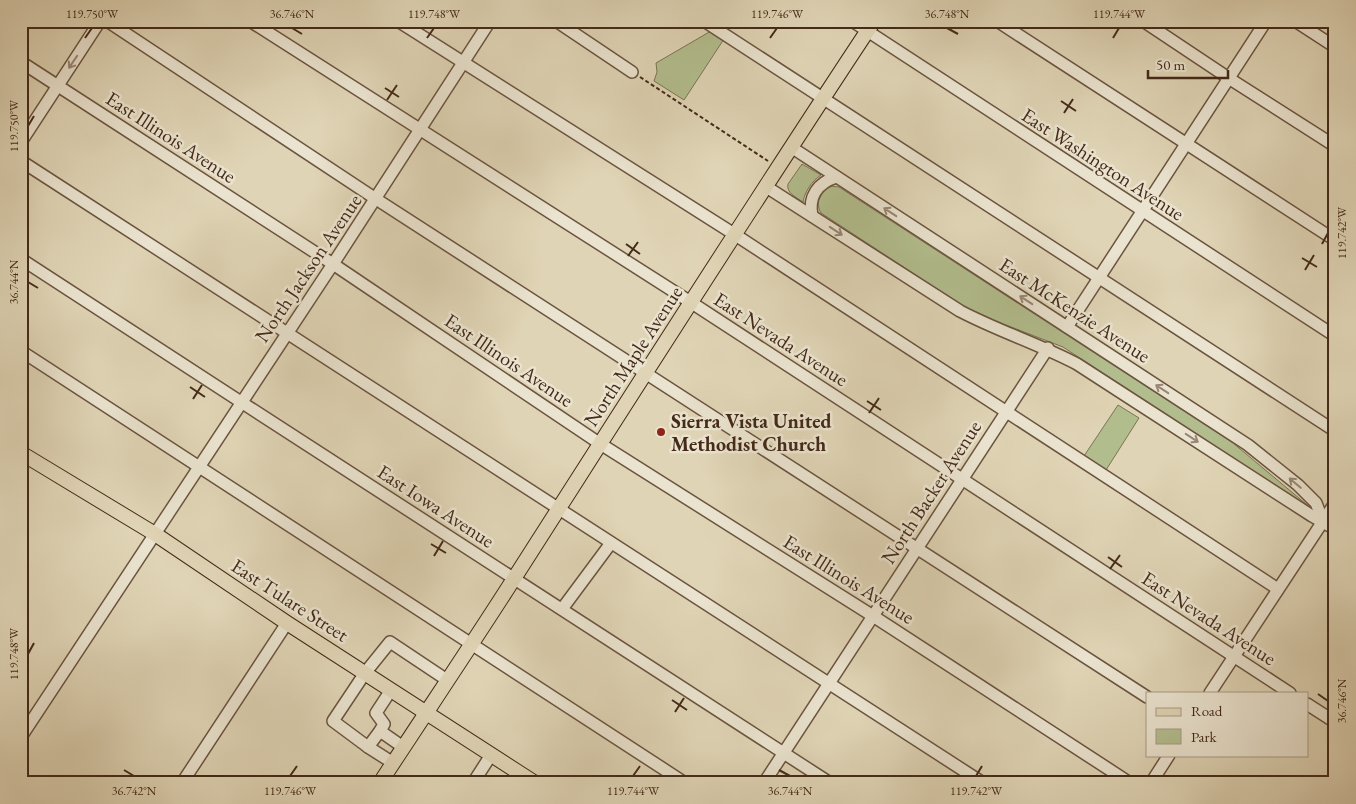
<svg xmlns="http://www.w3.org/2000/svg" width="1356" height="804" viewBox="0 0 1356 804" font-family="'EB Garamond',serif">
  <rect width="100%" height="100%" fill="#dfd4b5"/>
  <filter id="stains"><feTurbulence type="fractalNoise" baseFrequency=".004" numOctaves="4"/><feColorMatrix values="0 0 0 0 .2 0 0 0 0 .09 0 0 0 0 .02 0 0 0 .5 -.17"/></filter>
  <radialGradient id="worn" r=".72"><stop offset=".6" stop-color="#630" stop-opacity="0"/><stop offset="1" stop-color="#630" stop-opacity=".3"/></radialGradient>
  <g fill="#b2bd8d" stroke="#7b7452">
    <path d="M711,31L724,39L684,100L654,81L657,72L656,63Z"/>
    <path d="M802,164L821,175C812,181 805,191 803,202C796,197 786,193 788,184Z"/>
    <path d="M830,186L839,187L1233,443L1312,509L1063,347L998,322L965,307L821,213C815,203 820,192 830,186Z"/>
    <path d="M1118,405L1139,418L1106,470L1084,456Z"/>
  </g>
  <g fill="none" stroke-linecap="round" stroke-linejoin="round">
    <defs>
      <g id="minor">
        <path d="M107,21L376,199L1147,697"/>
        <path d="M250,21L692,303L1290,693"/>
        <path d="M398,21L734,234L1278,589"/>
        <path d="M556,21L632,72"/>
        <path d="M704,21L1335,431"/>
        <path d="M852,21L1335,336"/>
        <path d="M997,21L1335,240"/>
        <path d="M1143,21L1230,79L1335,146"/>
        <path d="M1295,21L1335,47"/>
        <path d="M21,62L333,264L599,443L873,616L1130,783"/>
        <path d="M21,142L100,21"/>
        <path d="M791,147L1248,445L1298,485L1316,503L1323,521"/>
        <path d="M21,161L983,783"/>
        <path d="M765,186L960,311C998,331 1039,344 1077,364L1312,516L1335,529"/>
        <path d="M812,216C808,196 818,183 836,177"/>
        <path d="M21,259L241,402L830,783"/>
        <path d="M1067,327L1266,21"/>
        <path d="M21,351L685,783"/>
        <path d="M562,609L611,543"/>
        <path d="M391,690L376,713L384,724L380,731L403,747"/>
        <path d="M1210,693L1335,503"/>
        <path d="M1307,704L1335,722"/>
        <path d="M380,731L368,747L393,763"/>
        <path d="M21,737L333,264L490,21"/>
        <path d="M368,747L333,721L365,673L390,642L447,680"/>
        <path d="M182,783L287,623"/>
        <path d="M473,783L491,755"/>
        <path d="M764,783L1048,348"/>
        <path d="M1151,783L1169,755"/>
      </g>
      <g id="major">
        <path d="M21,453L155,534L287,623L535,783"/>
        <path d="M380,783C425,714 471,646 515,577C634,391 752,205 874,21"/>
      </g>
    </defs>
    <use href="#minor" stroke="#6b543f" stroke-width="14"/>
    <use href="#major" stroke="#442a18" stroke-width="16"/>
    <path stroke="#442a18" stroke-width="2" stroke-dasharray="4 2.5" stroke-linecap="butt" d="M640,77L768,161"/>
    <use href="#minor" stroke="#eae3cf" stroke-width="11"/>
    <use href="#major" stroke="#dfd4b5" stroke-width="14"/>
  </g>
  <defs><path id="oneway-shaft" d="M-6 0H5M1.5-3L5.5 0L1.5 3" fill="none" stroke-width="1.6" stroke-linecap="round" stroke-linejoin="round" transform="scale(1.25)"/></defs>
  <g stroke="#978674">
    <use href="#oneway-shaft" transform="translate(73 62) rotate(124)"/>
    <use href="#oneway-shaft" transform="translate(890 212) rotate(-147)"/>
    <use href="#oneway-shaft" transform="translate(836 231) rotate(33)"/>
    <use href="#oneway-shaft" transform="translate(1026 300) rotate(-147)"/>
    <use href="#oneway-shaft" transform="translate(1162 389) rotate(-147)"/>
    <use href="#oneway-shaft" transform="translate(1192 438) rotate(33)"/>
    <use href="#oneway-shaft" transform="translate(1295 483) rotate(-140)"/>
  </g>
  <path fill="none" stroke="#442a18" stroke-width="2" d="M292,28L302,34M947,28L958,34M85,38L92,28M427,38L434,28M770,38L777,28M1113,38L1119,28M385,88L399,97M387,100L397,85M1061,101L1076,111M1064,113L1073,99M28,126L34,116M626,244L640,254M1322,244L1328,233M628,256L638,242M1302,258L1317,267M1305,270L1314,255M28,282L38,288M190,387L205,397M193,399L202,385M867,401L881,410M869,413L879,398M431,544L446,553M434,556L443,541M1108,557L1122,567M1110,569L1120,555M28,654L34,643M1318,694L1328,701M672,700L687,710M675,712L684,698M124,770L134,776M779,770L790,776M290,776L297,766M633,776L640,766M976,776L982,766"/>
  <circle fill="#8f2418" stroke="#eae3cf" stroke-width="2" cx="661" cy="432" r="5"/>
  <g text-anchor="middle" dominant-baseline="central" stroke-width="5" stroke-linejoin="round" paint-order="stroke">
    <g font-size="20" fill="#442a18" stroke="#eae3cf">
      <text transform="translate(171 137) rotate(33)">East Illinois Avenue</text>
      <text transform="translate(1103 164) rotate(33)">East Washington Avenue</text>
      <text transform="translate(308 268) rotate(-56)">North Jackson Avenue</text>
      <text transform="translate(1075 310) rotate(33)">East McKenzie Avenue</text>
      <text transform="translate(781 339) rotate(33)">East Nevada Avenue</text>
      <text transform="translate(633 356) rotate(-57)">North Maple Avenue</text>
      <text transform="translate(509 360) rotate(34)">East Illinois Avenue</text>
      <text transform="translate(931 492) rotate(-57)">North Backer Avenue</text>
      <text transform="translate(436 506) rotate(33)">East Iowa Avenue</text>
      <text transform="translate(849 579) rotate(32)">East Illinois Avenue</text>
      <text transform="translate(290 600) rotate(33)">East Tulare Street</text>
      <text transform="translate(1209 618) rotate(33)">East Nevada Avenue</text>
    </g>
    <g font-size="20" font-weight="bold" fill="#442a18" stroke="#eae3cf" text-anchor="start">
      <text x="671" y="421">Sierra Vista United<tspan x="671" dy="23">Methodist Church</tspan></text>
    </g>
  </g>
  <rect width="1356" height="804" fill="none" stroke="#dfd4b5" stroke-width="55"/>
  <rect x="1146" y="692" width="162" height="65" fill="#eae3cf" stroke="#a89986"/>
  <rect x="1156" y="708" width="25" height="8" fill="#dfd4b5" stroke="#a89986"/>
  <text x="1191" y="716" font-size="15" fill="#442a18">Road</text>
  <rect x="1156" y="729" width="25" height="15" fill="#b2bd8d" stroke="#a89986"/>
  <text x="1191" y="742" font-size="15" fill="#442a18">Park</text>
  <path d="M1148 70v8h80v-8" fill="none" stroke="#442a18" stroke-width="2.5"/>
  <text x="1156" y="70" font-size="15" fill="#442a18" stroke="#eae3cf" stroke-width="4" paint-order="stroke">50 m</text>
  <rect x="28" y="28" width="1300" height="748" fill="none" stroke="#442a18" stroke-width="2"/>
  <g font-size="12" text-anchor="middle" fill="#442a18">
    <text x="92" y="18">119.750°W</text>
    <text x="292" y="18">36.746°N</text>
    <text x="434" y="18">119.748°W</text>
    <text x="777" y="18">119.746°W</text>
    <text x="947" y="18">36.748°N</text>
    <text x="1119" y="18">119.744°W</text>
    <text transform="translate(14 126) rotate(-90)" y="4">119.750°W</text>
    <text transform="translate(1342 233) rotate(-90)" y="4">119.742°W</text>
    <text transform="translate(14 282) rotate(-90)" y="4">36.744°N</text>
    <text transform="translate(14 654) rotate(-90)" y="4">119.748°W</text>
    <text transform="translate(1342 701) rotate(-90)" y="4">36.746°N</text>
    <text x="134" y="795">36.742°N</text>
    <text x="290" y="795">119.746°W</text>
    <text x="633" y="795">119.744°W</text>
    <text x="790" y="795">36.744°N</text>
    <text x="976" y="795">119.742°W</text>
  </g>
  <rect width="100%" height="100%" filter="url(#stains)"/>
  <rect width="100%" height="100%" fill="url(#worn)"/>
</svg>
